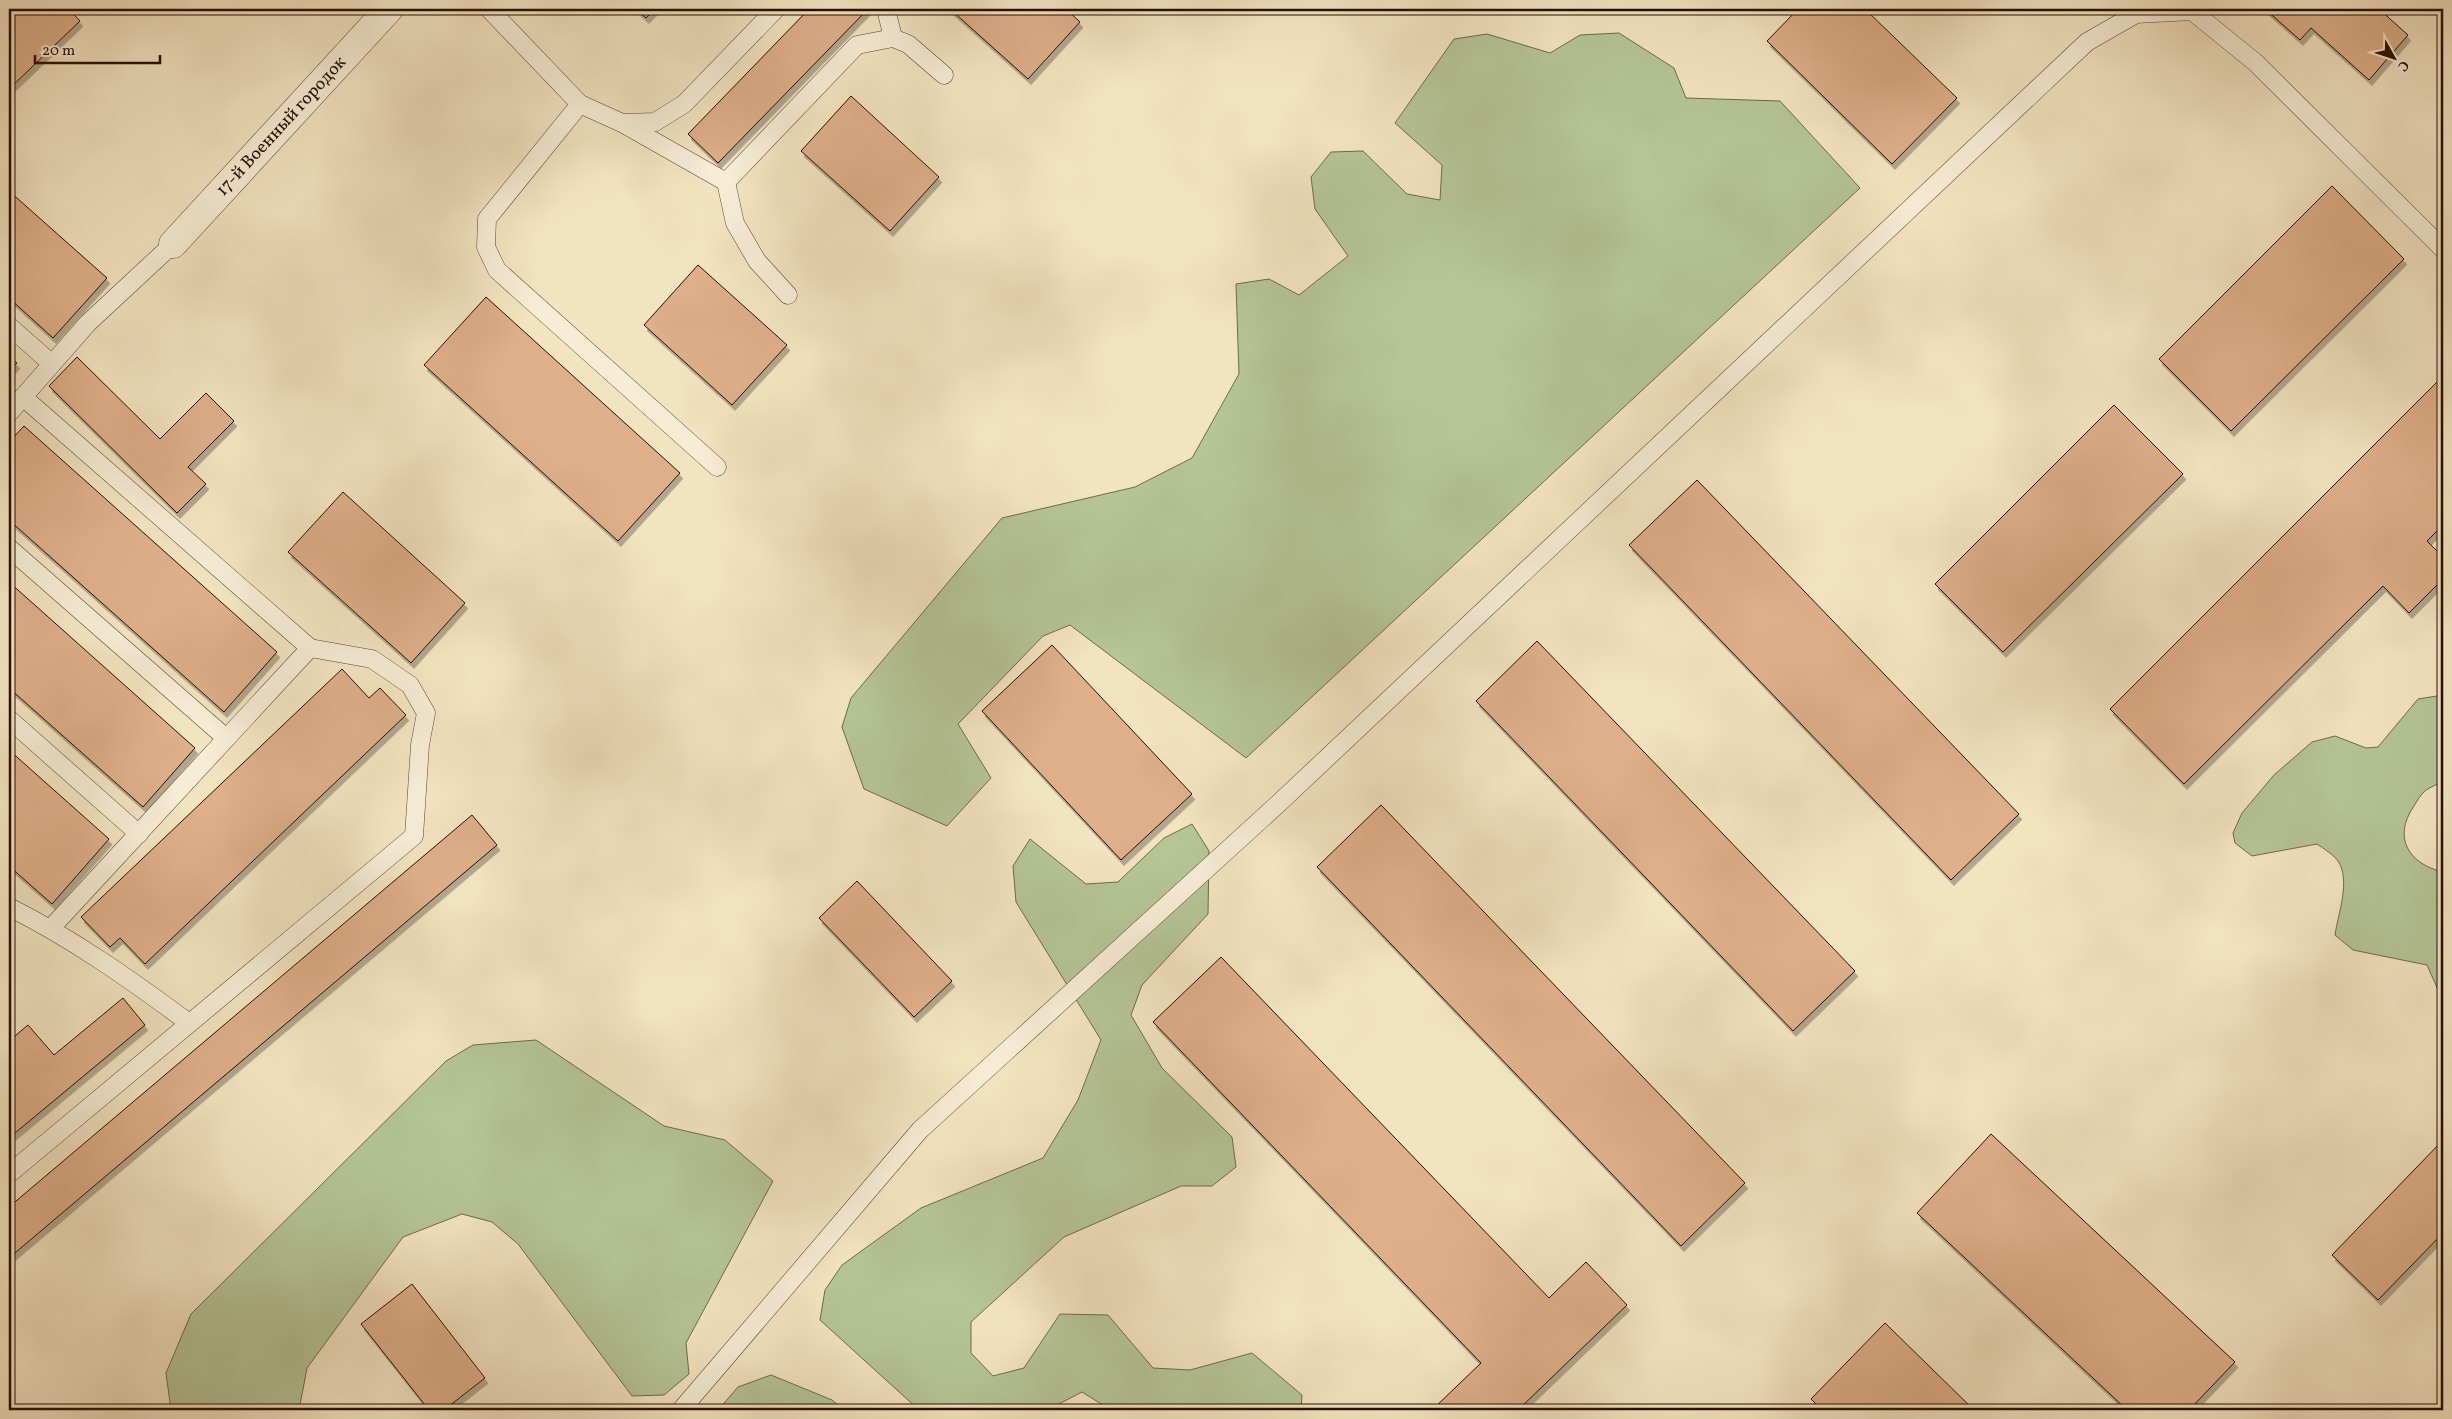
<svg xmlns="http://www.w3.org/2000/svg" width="2452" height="1419" viewBox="0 0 2452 1419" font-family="Vollkorn,serif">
  <defs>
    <filter id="shadow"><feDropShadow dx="3" dy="5.5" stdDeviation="0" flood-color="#0004"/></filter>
  </defs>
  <rect width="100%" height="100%" fill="#f3e4c1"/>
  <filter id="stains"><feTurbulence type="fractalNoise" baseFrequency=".004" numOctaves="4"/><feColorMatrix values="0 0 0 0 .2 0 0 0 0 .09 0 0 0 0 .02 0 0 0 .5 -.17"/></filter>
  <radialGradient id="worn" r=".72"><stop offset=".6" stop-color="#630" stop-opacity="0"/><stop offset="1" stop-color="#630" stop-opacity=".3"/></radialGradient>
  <g fill="#b5c597" stroke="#6e6a4c">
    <path d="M1619,33L1674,68L1686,98L1780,101L1860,188L1246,758L1070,625L1043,636L958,724L991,778L947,826L864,789L842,727L851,698L1002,518L1135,487L1192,458L1239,374L1236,284L1269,279L1299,295L1348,256L1315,209L1311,177L1331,152L1363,151L1407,194L1440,200L1442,165L1395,123L1454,39L1487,34L1550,53L1580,35Z"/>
    <path d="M2443,695V781C2438,784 2431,787 2426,790C2421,794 2417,801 2414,806C2392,838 2409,864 2443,872V1001L2427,965L2353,950L2335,935C2338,914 2351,880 2338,861C2333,854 2324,849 2317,844L2252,856L2235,843L2233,833L2242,813L2274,775L2312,742L2335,736L2366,748L2378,747L2418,699Z"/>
    <path d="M1192,824L1209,851L1208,914L1142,985L1131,1015L1162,1068L1232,1137L1236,1167L1212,1186H1181L1064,1237L971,1322V1353L993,1376L1024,1368L1060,1314L1108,1315L1153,1368L1190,1370L1252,1353L1302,1395L1301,1410H1111L1082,1392L1055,1406L1056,1410H919L820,1320L825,1290L842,1265L921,1208L1043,1158L1078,1100L1101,1040L1016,902L1013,866L1030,839L1086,884L1118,882L1164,838Z"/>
    <path d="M536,1040L664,1126L725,1140L773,1181L686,1343L689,1374L664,1395L632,1396L518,1244L492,1222L462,1214L403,1237L307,1368L299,1410H171L166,1373L191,1314L446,1061L473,1045Z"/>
    <path d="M771,1375L832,1400L844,1410H718L738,1387Z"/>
  </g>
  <g fill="#deaf89" stroke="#280e00" filter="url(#shadow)">
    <path d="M9,9H69L80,21L9,89Z"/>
    <path d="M636,9H655L646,18Z"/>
    <path d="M809,9H868L718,163L688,134Z"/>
    <path d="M950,9H1066L1080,22L1028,79Z"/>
    <path d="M1798,9H1865L1957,98L1892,164L1767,41Z"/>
    <path d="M2265,9H2379L2408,35L2369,80L2311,28L2300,40Z"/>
    <path d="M851,96L939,177L890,231L801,151Z"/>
    <path d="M2332,186L2404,259L2231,431L2159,359Z"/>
    <path d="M9,191L107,278L53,338L9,298Z"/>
    <path d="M698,265L787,345L732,405L644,325Z"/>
    <path d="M486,297L680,473L618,541L424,365Z"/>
    <path d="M9,356L17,363L9,372Z"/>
    <path d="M77,357L160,439L206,393L234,421L188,467L206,484L177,513L49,386Z"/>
    <path d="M2443,376V525L2427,541L2443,557V579L2409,613L2383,586L2184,784L2110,709Z"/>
    <path d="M2114,405L2183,474L2003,652L1935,584Z"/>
    <path d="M24,426L277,652L224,712L9,520V442Z"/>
    <path d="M1697,480L2019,814L1951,880L1629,545Z"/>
    <path d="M343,492L465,603L411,663L288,552Z"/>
    <path d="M9,582L195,748L143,807L9,688Z"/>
    <path d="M1537,641L1855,971L1793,1031L1476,701Z"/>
    <path d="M1052,645L1192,794L1121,860L982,711Z"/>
    <path d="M342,669L369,698L380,688L406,715L145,964L120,938L110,947L81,917Z"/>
    <path d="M9,750L109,839L52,904L9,866Z"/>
    <path d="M1381,805L1745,1183L1681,1246L1317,867Z"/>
    <path d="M472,815L497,845L9,1258V1207Z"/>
    <path d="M857,881L952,981L914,1017L819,918Z"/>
    <path d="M1221,957L1549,1298L1586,1262L1627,1305L1518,1410H1432L1481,1363L1153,1022Z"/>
    <path d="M123,998L145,1025L9,1138V1041L28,1025L54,1055Z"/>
    <path d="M1991,1134L2235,1362L2189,1410H2127L1917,1213Z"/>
    <path d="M2443,1140V1233L2378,1300L2332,1255Z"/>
    <path d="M412,1284L485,1378L444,1410H429L361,1324Z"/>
    <path d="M1885,1323L1974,1410H1822L1811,1399Z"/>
  </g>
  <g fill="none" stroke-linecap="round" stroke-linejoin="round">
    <defs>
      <g id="lane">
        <path d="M489,9L580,104L622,123L655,122L684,104L776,9"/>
        <path d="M886,9L893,38"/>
        <path d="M580,104L487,219L486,247L497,270L717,467"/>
        <path d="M622,123L726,182L857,45L893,38L908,44L944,75"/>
        <path d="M726,182L735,223L757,261L788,295"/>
        <path d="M9,326L52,364"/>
        <path d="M23,397L310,648"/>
        <path d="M9,413L88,323L173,244"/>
        <path d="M9,548L226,738"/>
        <path d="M9,719L139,834"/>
        <path d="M9,907C73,939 131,980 189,1023"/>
        <path d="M9,1174L414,836L420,745L426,713L410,685L372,659L310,648L51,928"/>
        <path d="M681,1410L920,1130L1278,804L2087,42L2136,14L2192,11L2256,63L2443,249"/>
      </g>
      <g id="street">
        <path id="s1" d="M173,244L389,9"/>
      </g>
    </defs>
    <use href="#lane" stroke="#5b4430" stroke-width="19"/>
    <use href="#street" stroke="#5b4430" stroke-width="29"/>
    <use href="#lane" stroke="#f7edd7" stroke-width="18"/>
    <use href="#street" stroke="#f7edd7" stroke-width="28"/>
  </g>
  <g text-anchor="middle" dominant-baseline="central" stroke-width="5" stroke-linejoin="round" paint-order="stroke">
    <g font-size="18" fill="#280e00" stroke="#f7edd7">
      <text stroke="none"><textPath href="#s1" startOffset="160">17-й Военный городок</textPath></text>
    </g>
  </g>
  <rect width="2452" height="1419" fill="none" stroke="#f3e4c1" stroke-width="30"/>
  <rect x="10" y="10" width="2432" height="1399" fill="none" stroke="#280e00" stroke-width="2.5"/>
  <rect x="15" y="15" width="2422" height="1389" fill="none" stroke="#280e00"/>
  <g transform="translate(2394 58) rotate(130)" stroke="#f7edd7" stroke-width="4" paint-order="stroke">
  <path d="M0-4L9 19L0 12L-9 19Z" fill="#280e00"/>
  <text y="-8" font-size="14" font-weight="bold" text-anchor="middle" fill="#280e00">С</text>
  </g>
  <path d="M35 55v8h125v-8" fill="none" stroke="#280e00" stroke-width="2.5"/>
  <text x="42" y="55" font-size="15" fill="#280e00" stroke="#f7edd7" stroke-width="4" paint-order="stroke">20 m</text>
  <rect width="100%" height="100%" filter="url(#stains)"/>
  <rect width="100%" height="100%" fill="url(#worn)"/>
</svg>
